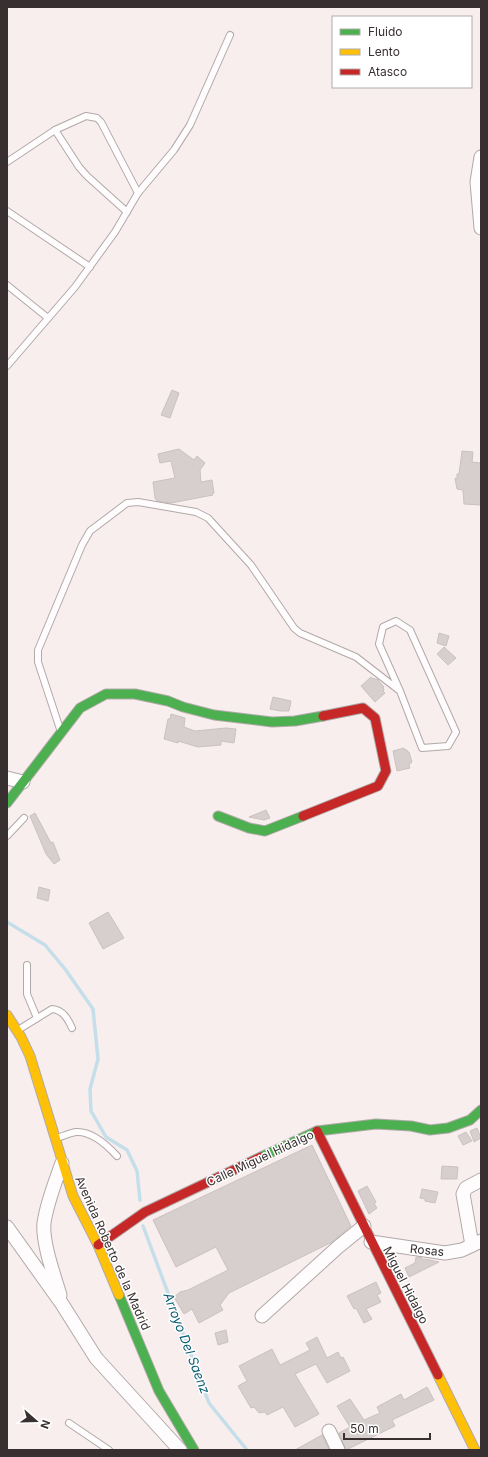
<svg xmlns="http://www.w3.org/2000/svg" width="488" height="1457" viewBox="0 0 488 1457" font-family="Inter,sans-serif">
  <rect width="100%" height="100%" fill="#f9eeee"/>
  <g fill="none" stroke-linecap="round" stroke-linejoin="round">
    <g stroke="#c4dfea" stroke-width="3.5">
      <path d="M7,922L45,945L65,969L93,1009L98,1059L90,1089L91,1111L106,1137L127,1150L137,1171L140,1200"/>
      <path d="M143,1226L209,1403L247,1450"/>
    </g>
  </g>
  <g fill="#d7cece" stroke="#cac1c1">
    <path d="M172,390L179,393L170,418L161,415Z"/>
    <path d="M179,449L194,460L197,456L205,463L200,470L201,482L212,480L214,493L212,494L213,495L171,503L157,501L155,498L153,482L175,478L171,461L160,463L158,454Z"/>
    <path d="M462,451L473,452L472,462L481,463V505L464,504L463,490L457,489L455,478L457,479V474H459Z"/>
    <path d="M439,633L449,636L446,646L437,643Z"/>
    <path d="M444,647L456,658L448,665L437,654Z"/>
    <path d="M371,677L373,679L374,678L376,680L377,679L384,687H383L384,690L383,691L385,693L375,702L361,686Z"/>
    <path d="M273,697L291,701L289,711H280L270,709Z"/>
    <path d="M171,714L185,718L184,727L195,731L226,728L236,729L234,743L221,741V745L198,747L178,741V743L164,739L168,719H170Z"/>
    <path d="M404,748L405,750H407L408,752H409L412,762L409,765L410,768L397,771L393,751Z"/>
    <path d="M266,810L270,818L264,820L249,817Z"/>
    <path d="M35,813L51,843L53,842L60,860L54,864L46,854L30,816Z"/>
    <path d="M39,887L50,890L48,901L37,898Z"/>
    <path d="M108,912L124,938L103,949L89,923Z"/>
    <path d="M477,1128L481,1138L474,1142L470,1131Z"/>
    <path d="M466,1132L472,1141L463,1145L458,1136Z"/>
    <path d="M312,1145L351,1226L332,1242L229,1293L220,1305L223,1310L199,1323L192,1309L184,1314L174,1297L180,1292L188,1290L228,1270L216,1247L176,1267L153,1220Z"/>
    <path d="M442,1166L458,1167L457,1179H441Z"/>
    <path d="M367,1186L376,1202L374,1203L377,1208L369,1214L358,1191Z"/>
    <path d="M422,1189L438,1192L435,1203L425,1201V1199L420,1198Z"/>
    <path d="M416,1257L422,1258L423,1260L425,1259L439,1262L409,1277L405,1268L415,1263Z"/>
    <path d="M376,1282L381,1293L377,1295L381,1302L366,1309L372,1319L364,1323L356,1308L354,1309L347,1296Z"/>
    <path d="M226,1330L228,1342L218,1345L215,1333Z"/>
    <path d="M317,1337L327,1358L338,1352L341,1358L343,1357L350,1371L327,1383L316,1364L295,1374L319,1414L295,1427L283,1407L267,1415L265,1412L259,1413L254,1407L251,1408L238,1386L247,1381L239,1366L272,1349L280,1365L310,1350L306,1343Z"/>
    <path d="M427,1387L434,1400L392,1420L395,1426L346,1450L339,1433L350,1427L337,1406L350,1399L364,1420L380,1413L377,1407L401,1394L404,1400Z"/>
    <path d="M322,1435L329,1450H295Z"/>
  </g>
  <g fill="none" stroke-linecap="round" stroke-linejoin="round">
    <defs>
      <g id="lane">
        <path d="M55,130L86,116L97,118L101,122L138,193"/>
        <path d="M7,162L55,130L79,167L87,176L127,212"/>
        <path d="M7,211L90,267"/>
        <path d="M7,285L48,318"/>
        <path d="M7,366L75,287L115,232L138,193L174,150L190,125L230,35"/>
        <path d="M60,729L38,662V650L82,545L90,531L127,503L138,502L196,512L208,518L251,565L294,628L300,633L356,657L400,691L422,748L448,746L456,732L410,630L396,621L383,627L379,644L400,691"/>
        <path d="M7,836L24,818"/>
        <path d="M27,965V994L37,1018"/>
        <path d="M18,1030L52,1009C63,1010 68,1019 72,1028"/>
        <path d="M57,1138C63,1136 70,1133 76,1132C92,1131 107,1145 117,1156"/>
        <path d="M69,1423L109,1450"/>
      </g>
      <g id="street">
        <path d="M481,157L477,182L481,228"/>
        <path d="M7,778L23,782"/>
        <path d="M7,1227L62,1304L96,1358L180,1450"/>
        <path d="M371,1242L445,1253L462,1250L481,1241"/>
        <path d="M472,1245L463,1194L466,1188L481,1180"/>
        <path d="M60,1295C54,1275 42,1242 44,1223C47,1202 55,1183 62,1163"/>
        <path d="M262,1316L338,1247L364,1226"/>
        <path d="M329,1431L338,1450"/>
      </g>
      <g id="fast">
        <path d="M7,803L80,708L106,694H135L168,701L183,707L214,715L272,722L295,721L323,716"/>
        <path d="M218,816L249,828L265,831L303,816"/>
        <path d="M261,1157L317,1131L376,1124L411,1126L430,1130L448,1128L470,1120L481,1110"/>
        <path d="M119,1295L159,1391L194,1450"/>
      </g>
      <g id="slow">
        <path d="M7,1015L21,1037L30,1056L73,1196L98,1245L119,1295"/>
        <path d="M438,1375L475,1450"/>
      </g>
      <g id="jam">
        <path d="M303,816L378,786L386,771L375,718L363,708L323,716"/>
        <path d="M317,1131L438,1375"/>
        <path d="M98,1245L145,1212L261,1157"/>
      </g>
    </defs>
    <use href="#lane" stroke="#b1a9a9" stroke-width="8"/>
    <use href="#street" stroke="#b1a9a9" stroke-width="15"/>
    <use href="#fast" stroke="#b1a9a9" stroke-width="11"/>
    <use href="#slow" stroke="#b1a9a9" stroke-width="11"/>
    <use href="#jam" stroke="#b1a9a9" stroke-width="11"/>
    <use href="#lane" stroke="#fefcfc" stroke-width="6"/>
    <use href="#street" stroke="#fefcfc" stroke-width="13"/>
    <use href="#fast" stroke="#4caf50" stroke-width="9"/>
    <use href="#slow" stroke="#ffc107" stroke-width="9"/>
    <use href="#jam" stroke="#c62828" stroke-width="9"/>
  </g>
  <g text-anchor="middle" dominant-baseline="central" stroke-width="3" stroke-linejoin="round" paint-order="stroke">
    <g font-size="12" fill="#382f30" stroke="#fff">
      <text transform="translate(260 1158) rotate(-25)">Calle Miguel Hidalgo</text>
      <text transform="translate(427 1250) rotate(6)">Rosas</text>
      <text transform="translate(113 1253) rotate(66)">Avenida Roberto de la Madrid</text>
      <text transform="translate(406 1285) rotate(63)">Miguel Hidalgo</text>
    </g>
    <g font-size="13" font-style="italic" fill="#095d74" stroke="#fff">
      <text transform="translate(187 1343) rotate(69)">Arroyo Del Saenz</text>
    </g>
  </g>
  <rect width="488" height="1457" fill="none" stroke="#382f30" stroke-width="16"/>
  <rect x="332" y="16" width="140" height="72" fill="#ffffff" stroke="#afacac"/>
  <rect x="340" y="29" width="20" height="6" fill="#4caf50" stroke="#afacac"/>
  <text x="368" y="36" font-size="12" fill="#382f30">Fluido</text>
  <rect x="340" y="49" width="20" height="6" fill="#ffc107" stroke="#afacac"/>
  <text x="368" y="56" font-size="12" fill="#382f30">Lento</text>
  <rect x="340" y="69" width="20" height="6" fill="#c62828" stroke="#afacac"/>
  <text x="368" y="76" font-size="12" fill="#382f30">Atasco</text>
  <g transform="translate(36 1421) rotate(110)" stroke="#ffffff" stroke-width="3" paint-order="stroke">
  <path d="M0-3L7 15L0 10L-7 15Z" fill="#382f30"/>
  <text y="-6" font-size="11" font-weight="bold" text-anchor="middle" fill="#382f30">N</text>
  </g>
  <path d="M344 1433v6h86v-6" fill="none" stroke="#382f30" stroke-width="2"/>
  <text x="350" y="1433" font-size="12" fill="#382f30" stroke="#ffffff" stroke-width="3" paint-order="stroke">50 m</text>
</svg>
